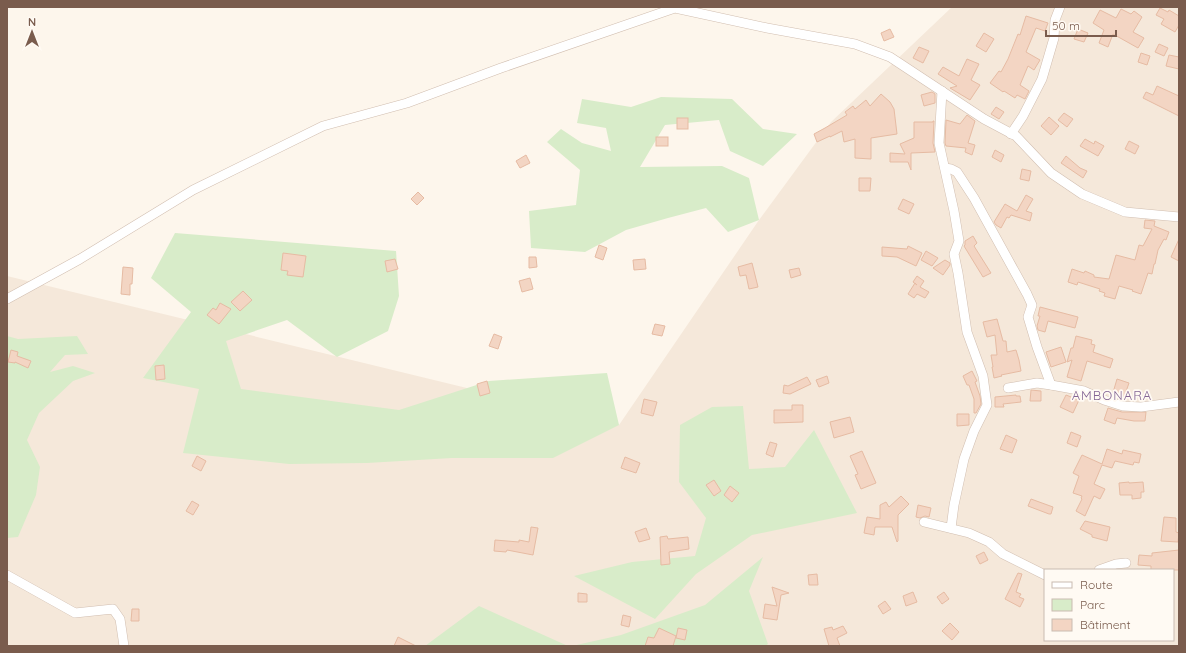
<svg xmlns="http://www.w3.org/2000/svg" width="1186" height="653" viewBox="0 0 1186 653" font-family="Quicksand,sans-serif">
  <rect width="100%" height="100%" fill="#fdf6ec"/>
  <path fill="#f5e8da" fill-rule="evenodd" d="M952,7H1179V646H7V276L619,425L759,220L831,122ZM1045,570H1173V640H1045Z"/>
  <g fill="#d8ecc9">
    <path d="M661,97L732,99L763,129L797,134L763,166L730,151L719,120L665,125L640,167L722,166L749,178L759,220L728,232L706,208L668,218L626,230L585,252L531,248L529,211L576,205L580,170L547,142L561,129L582,143L611,151L606,128L577,123L582,99L631,107Z"/>
    <path d="M175,233L396,251L399,296L388,331L337,357L287,320L226,341L241,389L399,410L489,381L607,373L619,425L553,458H452L367,463L289,464L183,453L199,389L143,378L191,312L151,278Z"/>
    <path d="M7,336L18,339L77,336L88,354L65,355L50,372L73,366L95,373L73,381L39,413L27,440L40,467L36,495L18,537L7,538Z"/>
    <path d="M743,406L749,469L785,467L814,430L857,513L752,535L696,574L655,619L574,576L632,562L695,556L706,518L679,482L680,425L712,407Z"/>
    <path d="M763,557L749,591L768,644L765,646H572L621,635L705,605Z"/>
    <path d="M479,606L568,646H425Z"/>
  </g>
  <g fill="#f3d5c3" stroke="#e6bba3">
    <path d="M1160,8L1168,12L1169,10L1179,16V25L1175,32L1161,24L1164,19L1156,15Z"/>
    <path d="M1121,9L1131,14L1134,11L1142,17L1133,32L1144,38L1138,48L1113,34L1108,47L1099,43L1104,30L1093,23L1100,10L1116,18Z"/>
    <path d="M1026,16L1048,23L1045,31L1036,28L1026,52L1040,60L1034,70L1028,66L1020,85L1029,91L1025,99L1017,95L1015,98L1004,91L1003,92L990,83L999,71L1001,72L1008,59L1018,34L1020,35Z"/>
    <path d="M890,29L894,37L884,41L881,33Z"/>
    <path d="M1078,29L1088,33L1084,42L1074,39Z"/>
    <path d="M984,33L994,39L986,52L976,46Z"/>
    <path d="M1159,44L1168,48L1164,56L1155,52Z"/>
    <path d="M919,47L929,51L923,63L913,58Z"/>
    <path d="M1141,53L1150,56L1147,65L1138,62Z"/>
    <path d="M1169,55L1179,57V69L1166,66Z"/>
    <path d="M967,59L979,64L971,80L980,85L970,100L950,88L957,86L938,74L943,67L959,76Z"/>
    <path d="M1157,86L1179,96V116L1143,98L1146,92L1153,95Z"/>
    <path d="M932,92L935,94V103L924,106L921,95Z"/>
    <path d="M881,94L890,102L894,109L897,134L871,138V159L855,158V139L844,142L842,131L830,137V136L817,142L814,134L825,128L847,115L845,112L853,106L855,109L866,100L870,106Z"/>
    <path d="M996,107L1004,112L999,119L991,114Z"/>
    <path d="M1064,113L1073,119L1067,127L1058,120Z"/>
    <path d="M967,115L975,121L968,143L975,145L972,155L965,152L966,148L946,146L945,143L946,120L960,124Z"/>
    <path d="M1049,117L1059,126L1051,135L1041,126Z"/>
    <rect x="677" y="118" width="11" height="11"/>
    <path d="M933,121H934L933,143L935,152L911,153V170L908,162H890V153L905,154L900,144L914,138V122H933Z"/>
    <rect x="656" y="137" width="12" height="9"/>
    <path d="M1085,139L1094,144L1095,141L1104,146L1098,156L1080,146Z"/>
    <path d="M1129,141L1139,146L1135,154L1125,149Z"/>
    <path d="M995,150L1004,155L1001,162L992,157Z"/>
    <path d="M526,155L530,163L520,168L516,161Z"/>
    <path d="M1066,156L1080,168L1087,171L1083,178L1061,163Z"/>
    <path d="M1022,169L1031,171L1029,181L1020,179Z"/>
    <path d="M859,178H871L870,191H859Z"/>
    <path d="M418,192L424,198L417,205L411,199Z"/>
    <path d="M1026,195L1033,199L1026,211L1032,213L1030,221L1011,215L1009,218L1007,217L1001,228L996,225L994,222L1005,204L1017,211Z"/>
    <path d="M903,199L914,204L909,214L898,209Z"/>
    <path d="M1145,220L1155,221L1154,226L1169,232L1166,240L1164,239L1158,250L1155,264H1154L1152,274L1148,273L1141,294L1132,291L1133,290L1119,286L1115,299L1104,296L1105,293L1099,291L1100,289L1078,282L1077,285L1068,282L1072,269L1084,273L1085,271L1094,275V277L1109,279L1116,255L1135,260L1139,245L1143,246L1152,229L1144,228Z"/>
    <path d="M973,236L977,243L974,246L991,273L983,277L964,246L965,245V241Z"/>
    <path d="M1179,239V261L1171,257Z"/>
    <path d="M599,245L607,248L603,260L595,257Z"/>
    <path d="M908,246L922,253L916,266L897,257L882,256V247L907,249Z"/>
    <path d="M926,251L938,258L932,266L921,260Z"/>
    <path d="M283,253L306,256L303,277L287,275L288,271L281,270Z"/>
    <path d="M529,257H536L537,267L529,268Z"/>
    <path d="M395,259L398,269L387,272L385,261Z"/>
    <path d="M645,259L646,269L634,270L633,260Z"/>
    <path d="M945,260L950,263V265L943,275L933,268Z"/>
    <path d="M752,263L758,287L749,289L746,275L740,276L738,267Z"/>
    <path d="M123,267L133,268L132,284H130V295L121,294Z"/>
    <path d="M799,268L801,275L791,278L789,270Z"/>
    <path d="M917,276L924,281L920,287L929,292L925,298L917,294L914,298L908,294L915,283L917,285L913,282Z"/>
    <path d="M530,278L533,289L522,292L519,281Z"/>
    <path d="M243,291L252,300L240,311L231,302Z"/>
    <path d="M220,303L231,309L219,324L207,315L213,308L216,310Z"/>
    <path d="M1040,307L1078,317L1075,328L1048,321L1045,332L1038,330L1037,326L1040,316H1038Z"/>
    <path d="M997,319L1003,341H1006L1007,352L1016,350L1019,360L1021,371L1001,375L1002,376L994,378L992,367H993L991,355H997L995,335L987,337L983,322Z"/>
    <path d="M655,324L665,326L662,336L652,334Z"/>
    <path d="M494,334L502,337L498,349L489,346Z"/>
    <path d="M1076,336L1092,340L1091,344L1095,345L1093,352L1113,359L1110,368L1087,361L1081,381L1067,377L1072,360L1067,362L1071,348H1073Z"/>
    <path d="M1061,347L1066,362L1051,367L1046,352Z"/>
    <path d="M11,350L18,352L17,356L31,361L28,368L15,362V363L8,362Z"/>
    <path d="M164,365L165,379L156,380L155,366Z"/>
    <path d="M972,371L977,381L975,382L980,396L981,404L976,413H974V399L969,385H967L963,376Z"/>
    <path d="M827,376L829,383L819,387L816,380Z"/>
    <path d="M807,377L811,384L790,394L783,393L784,385L788,386Z"/>
    <path d="M1117,379L1129,383L1123,400L1112,396Z"/>
    <path d="M487,381L490,393L480,396L477,384Z"/>
    <path d="M1031,390L1041,391V401H1030Z"/>
    <path d="M1016,395V396H1020L1021,402L1003,404L1004,407H995V397Z"/>
    <path d="M1066,395L1079,400L1073,413L1060,407Z"/>
    <path d="M644,399L657,402L653,416L641,413Z"/>
    <path d="M792,405H803V422L774,423V410H792Z"/>
    <path d="M1108,408L1122,412H1146L1145,421H1134L1117,418L1115,424L1104,420Z"/>
    <path d="M957,414H969V425L957,426Z"/>
    <path d="M850,417L854,432L834,438L830,422Z"/>
    <path d="M1071,432L1081,436L1077,447L1067,443Z"/>
    <path d="M1006,435L1017,440L1012,453L1000,449Z"/>
    <path d="M770,442L777,444L773,457L766,454Z"/>
    <path d="M1107,449L1122,454L1123,450L1141,454L1139,463L1134,462L1133,465L1115,461L1112,468L1102,465L1094,484L1105,489L1100,499L1094,496L1085,516L1076,511L1082,499L1081,498L1082,496L1073,493L1079,476L1073,473L1082,455L1102,464Z"/>
    <path d="M862,451L876,483L861,489L855,475L858,474L850,456Z"/>
    <path d="M197,456L206,461L201,471L192,466Z"/>
    <path d="M625,457L640,463L636,473L621,468Z"/>
    <path d="M714,480L721,491L714,496L706,485Z"/>
    <path d="M1129,482V483L1143,482L1144,492H1141V498L1132,499V495H1120L1119,483Z"/>
    <path d="M730,486L739,493L732,502L724,495Z"/>
    <path d="M901,496L909,504L898,515V541L897,542L892,527H875L874,535L864,533L867,517L880,519V505L886,502L889,507Z"/>
    <path d="M1031,499L1053,507L1051,514H1049L1028,506Z"/>
    <path d="M192,501L199,505L193,515L186,511Z"/>
    <path d="M918,505L931,508L929,517L925,516L920,518L916,517Z"/>
    <path d="M1164,517L1176,518V532L1179,533L1178,542L1161,541Z"/>
    <path d="M1085,521L1110,527L1107,541L1092,537V535L1080,529Z"/>
    <path d="M531,527L538,528L533,555L507,550L506,552L494,551L495,540L519,542V540L529,542Z"/>
    <path d="M646,528L650,539L639,542L635,532Z"/>
    <path d="M667,536L668,539L688,537L689,549L669,552L670,564L661,565L660,537Z"/>
    <path d="M1179,550V570H1151V566L1138,565L1139,555L1152,556V553Z"/>
    <path d="M984,552L988,560L980,564L976,556Z"/>
    <path d="M1018,573L1022,574L1016,592L1021,594L1019,597L1024,599L1020,607L1005,599Z"/>
    <path d="M817,574L818,585H809L808,575Z"/>
    <path d="M772,587L789,593L781,595L777,620L763,618L765,604L777,606Z"/>
    <path d="M913,592L917,602L906,606L903,596Z"/>
    <path d="M944,592L949,599L942,604L937,597Z"/>
    <path d="M578,593L587,594V602H578Z"/>
    <path d="M885,601L891,609L883,614L878,606Z"/>
    <path d="M132,609H139V621H131Z"/>
    <path d="M623,615L631,617L629,627L621,625Z"/>
    <path d="M950,623L959,632L952,640L942,631Z"/>
    <path d="M843,626L847,633L837,638L840,646H829L824,629L832,627L833,630Z"/>
    <path d="M659,628L676,636L673,646H645L648,637L654,638Z"/>
    <path d="M678,628L687,630L685,640L676,638Z"/>
    <path d="M398,637L416,646H394Z"/>
  </g>
  <g fill="none" stroke-linecap="round" stroke-linejoin="round">
    <defs>
      <g id="street">
        <path d="M942,91L939,143L954,211L959,241L954,254L958,273L967,332L983,376L987,405L974,431L964,459L954,505L951,528"/>
        <path d="M1011,134L1023,116L1042,79L1054,38L1055,20L1060,7"/>
        <path d="M945,168L951,169L957,172L974,198L1027,294L1032,305L1028,317L1037,347L1051,385"/>
        <path d="M7,299L80,259L193,190L323,126L407,103L501,68L675,8L767,28L855,44L890,57L984,119L1016,136L1051,173L1082,194L1125,212L1179,217"/>
        <path d="M1008,388L1037,383L1051,385L1084,391L1104,400L1123,406L1141,407L1179,402"/>
        <path d="M924,522L969,533L989,542L1003,554L1045,575"/>
        <path d="M1099,570L1116,564L1126,563"/>
        <path d="M7,575L75,613L113,609L120,619L124,646"/>
      </g>
    </defs>
    <use href="#street" stroke="#d1beb0" stroke-width="10"/>
    <use href="#street" stroke="#fff" stroke-width="9"/>
  </g>
  <g text-anchor="middle" dominant-baseline="central" stroke-width="3.5" stroke-linejoin="round" paint-order="stroke">
    <g font-size="13" letter-spacing="1" fill="#846695" stroke="#fffaf3">
      <text x="1112" y="395">AMBONARA</text>
    </g>
  </g>
  <rect width="1186" height="653" fill="none" stroke="#7a5c4d" stroke-width="16"/>
  <rect x="1044" y="569" width="130" height="72" fill="#fffaf3" stroke="#cabbb1"/>
  <rect x="1052" y="582" width="20" height="6" fill="#ffffff" stroke="#cabbb1"/>
  <text x="1080" y="589" font-size="12" fill="#7a5c4d">Route</text>
  <rect x="1052" y="599" width="20" height="12" fill="#d8ecc9" stroke="#cabbb1"/>
  <text x="1080" y="609" font-size="12" fill="#7a5c4d">Parc</text>
  <rect x="1052" y="619" width="20" height="12" fill="#f3d5c3" stroke="#cabbb1"/>
  <text x="1080" y="629" font-size="12" fill="#7a5c4d">Bâtiment</text>
  <g transform="translate(32 32)" stroke="#fffaf3" stroke-width="3" paint-order="stroke">
  <path d="M0-3L7 15L0 10L-7 15Z" fill="#7a5c4d"/>
  <text y="-6" font-size="11" font-weight="bold" text-anchor="middle" fill="#7a5c4d">N</text>
  </g>
  <path d="M1046 30v6h70v-6" fill="none" stroke="#7a5c4d" stroke-width="2"/>
  <text x="1052" y="30" font-size="12" fill="#7a5c4d" stroke="#fffaf3" stroke-width="3" paint-order="stroke">50 m</text>
</svg>
